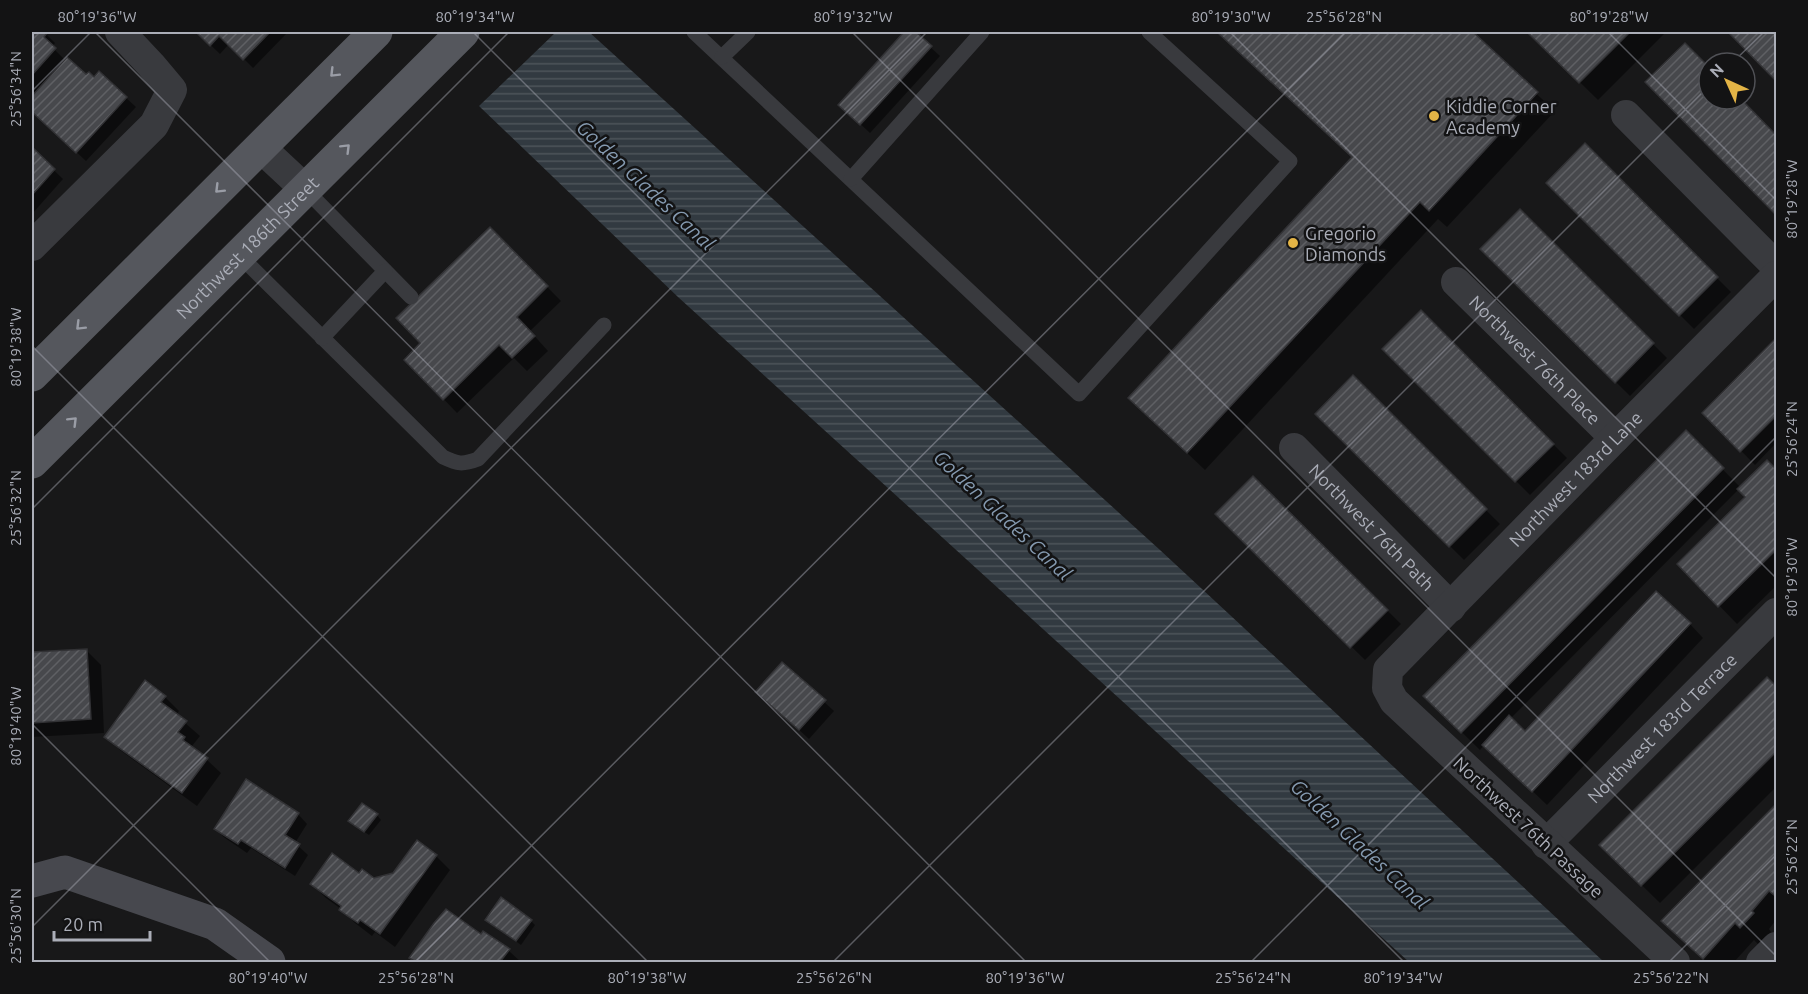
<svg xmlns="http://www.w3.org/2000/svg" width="1808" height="994" viewBox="0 0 1808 994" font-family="Ubuntu,sans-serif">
  <defs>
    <pattern id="water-rules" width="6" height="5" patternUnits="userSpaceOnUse" patternTransform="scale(1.5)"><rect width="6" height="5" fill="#323a41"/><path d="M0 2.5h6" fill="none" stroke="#4d545a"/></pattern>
    <pattern id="building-hatch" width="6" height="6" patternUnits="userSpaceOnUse" patternTransform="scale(1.5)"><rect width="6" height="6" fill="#47484c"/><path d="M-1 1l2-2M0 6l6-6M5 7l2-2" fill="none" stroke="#5f6064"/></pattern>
  </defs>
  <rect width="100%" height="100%" fill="#181819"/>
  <path fill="url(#water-rules)" d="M556,32H589L1160,550L1604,962H1409L678,297L479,106Z"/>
  <g fill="#0007">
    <path d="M32,32H48L46,34L55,43L52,47L66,61L86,76L94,79L99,73L136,107L86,161L32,111V98L33,96L32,95Z"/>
    <path d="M197,32H288L253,68L229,44L220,54Z"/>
    <path d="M906,32H914L940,56L870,133L840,105Z"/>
    <path d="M1218,32H1470L1555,111L1447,227L1438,219L1205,470L1148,416L1353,158Z"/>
    <path d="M1529,32H1666L1598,100Z"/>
    <path d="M1730,32H1776V78Z"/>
    <path d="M1709,69V99H1739L1776,137V213L1647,82Z"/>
    <path d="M1585,146L1731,292L1694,329L1548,183Z"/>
    <path d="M32,149L63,179L32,214Z"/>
    <path d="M1520,211L1667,358L1630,396L1482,249Z"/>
    <path d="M490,229L561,301L530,331L548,351L527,371L514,358L457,413L406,360L422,343Z"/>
    <path d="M1421,312L1567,458L1530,495L1384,349Z"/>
    <path d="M1776,340V443L1755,465L1704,413Z"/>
    <path d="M1353,378L1500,524L1464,560L1317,414Z"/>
    <path d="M1686,432L1741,488L1776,471V586L1737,624L1679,564L1747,497L1739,489L1510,719L1525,733L1690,624L1703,638L1547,805L1484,745L1480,750L1425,696Z"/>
    <path d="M1253,478L1401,624L1365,660L1217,514Z"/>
    <path d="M87,651L101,665L104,733L32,737V654Z"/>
    <path d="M783,664L834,711L809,739L767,701Z"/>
    <path d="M1767,679L1776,688V787L1660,903L1601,845Z"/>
    <path d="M146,682L165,697L179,711L176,715L200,736L192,746L221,773L197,806L120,750L106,736Z"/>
    <path d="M1776,807V920L1769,929L1771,932L1759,945L1754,940L1734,962H1707L1663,921Z"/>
    <path d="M298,814L307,824L295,843L308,855L295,876L251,848L247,853L225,838L215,829Z"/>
    <path d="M377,815L381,820L369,835L354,825Z"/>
    <path d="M436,856L450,870L395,947L375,932L372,936L355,923L341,909L326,898L312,884L359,875L374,880L394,875Z"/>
    <path d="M531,921L535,925L521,945L492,924Z"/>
    <path d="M484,933L509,951L521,962H416L411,958L481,936Z"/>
  </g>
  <g fill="url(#building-hatch)" stroke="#323235" stroke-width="1.5">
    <path d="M32,32H45L47,33L44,37L56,48L32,75Z"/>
    <path d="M196,32H270L243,60L219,36L210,46Z"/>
    <path d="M904,32H916L932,46L860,125L838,105Z"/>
    <path d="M1217,32H1473L1538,92L1429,211L1420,202L1187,453L1128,398L1352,157Z"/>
    <path d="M1527,32H1630L1579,83Z"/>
    <path d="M1728,32H1776V81Z"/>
    <path d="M1685,43L1709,67V99H1741L1776,135V215L1645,82Z"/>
    <path d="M67,57L86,74L89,72L94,77L99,71L127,97L76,153L32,112V96Z"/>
    <path d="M1585,143L1718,277L1679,316L1546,183Z"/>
    <path d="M32,147L55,169L32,195Z"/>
    <path d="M1520,209L1654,343L1615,383L1480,249Z"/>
    <path d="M490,227L548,286L517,317L535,336L512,358L499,345L443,400L404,360L420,343L396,318Z"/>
    <path d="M1421,310L1554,444L1515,482L1382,349Z"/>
    <path d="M1776,338V416L1740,452L1702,413Z"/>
    <path d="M1353,375L1487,509L1449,547L1315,414Z"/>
    <path d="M1686,430L1724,468L1461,733L1423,696Z"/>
    <path d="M1767,460L1776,469V550L1718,607L1677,564L1745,497L1737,489Z"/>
    <path d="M1253,476L1388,610L1350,648L1215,514Z"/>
    <path d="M1656,591L1691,623L1532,792L1482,745L1509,715L1525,731Z"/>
    <path d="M87,649L91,719L32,723V652Z"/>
    <path d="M782,662L826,700L799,730L755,692Z"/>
    <path d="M1767,677L1776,686V752L1641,886L1599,845Z"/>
    <path d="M145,680L166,696L161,702L187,721L178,732L185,737L183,740L208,758L182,793L104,737Z"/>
    <path d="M246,779L299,813L285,835L300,844L285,868L241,840L238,844L214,829Z"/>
    <path d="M362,803L378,814L364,832L348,821Z"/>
    <path d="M1776,804V892L1774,895L1769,891L1752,911L1754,913L1740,928L1735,923L1703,959L1661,921Z"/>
    <path d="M417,840L437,855L380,934L360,920L358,923L339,910L341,906L310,884L332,853L359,873L362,869L374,878L393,873Z"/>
    <path d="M501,897L532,920L516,941L485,920Z"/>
    <path d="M446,909L481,934L483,931L510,949L500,962H416L409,958L434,923Z"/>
  </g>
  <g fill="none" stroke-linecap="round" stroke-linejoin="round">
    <g stroke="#393a3e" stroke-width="15">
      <path d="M694,32L1079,394L1290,161L1149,32"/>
      <path d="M722,57L748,32"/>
      <path d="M851,179L982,32"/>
      <path d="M305,189L411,297"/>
      <path d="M239,255L443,457C458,464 462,465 478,459L604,325"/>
      <path d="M322,338L385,271"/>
    </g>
    <g stroke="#393a3e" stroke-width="30">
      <path d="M1626,115L1776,266"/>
      <path d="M260,147L305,189"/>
      <path d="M32,246L154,125L172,90L151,65L120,32"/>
      <path id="s1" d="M1456,282L1615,438"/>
      <path id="s2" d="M1294,448L1451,607"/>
      <path id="s3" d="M1546,844L1776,613"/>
      <path id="s4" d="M1675,962L1394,701L1387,688L1388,670L1615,438L1776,276"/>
      <path d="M1761,962L1776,947"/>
    </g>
    <path stroke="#47484e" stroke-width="33" d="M32,881L65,872L215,924L269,962"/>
    <g stroke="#55575d" stroke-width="33">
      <path d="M32,375L376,32"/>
      <path id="s5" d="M32,462L463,32"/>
    </g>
  </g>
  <defs><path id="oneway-chevron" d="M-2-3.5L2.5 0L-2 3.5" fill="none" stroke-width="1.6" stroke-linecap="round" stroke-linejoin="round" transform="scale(1.5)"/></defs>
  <g stroke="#9a9da6">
    <use href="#oneway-chevron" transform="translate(334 73) rotate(135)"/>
    <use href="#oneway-chevron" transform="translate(346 148) rotate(-45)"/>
    <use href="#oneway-chevron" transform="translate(219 189) rotate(135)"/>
    <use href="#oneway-chevron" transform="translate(80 326) rotate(135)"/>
    <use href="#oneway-chevron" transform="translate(73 421) rotate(-45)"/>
  </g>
  <path fill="none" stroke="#abaeb8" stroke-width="1.5" stroke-opacity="0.45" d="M95,32L1026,962M473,32L1404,962M852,32L1776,956M1230,32L1776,578M1608,32L1776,200M1732,63L1764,32M32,91L91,32M32,346L648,962M32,509L509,32M32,724L270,962M32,927L927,32M415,962L1346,32M833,962L1709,86M1251,962L1776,437M1669,962L1776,855"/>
  <g fill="#e3b446" stroke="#131314" stroke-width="2">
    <circle cx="1434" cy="116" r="6"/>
    <circle cx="1293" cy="243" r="6"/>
  </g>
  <g text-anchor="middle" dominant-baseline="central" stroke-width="5" stroke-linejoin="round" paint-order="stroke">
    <g font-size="18" fill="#abaeb8" stroke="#131314" text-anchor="start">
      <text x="1446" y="106">Kiddie Corner<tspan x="1446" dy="21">Academy</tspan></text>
      <text x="1305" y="233">Gregorio<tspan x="1305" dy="21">Diamonds</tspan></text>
    </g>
    <g font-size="18" fill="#abaeb8" stroke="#131314">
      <text stroke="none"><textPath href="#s5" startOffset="304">Northwest 186th Street</textPath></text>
      <text stroke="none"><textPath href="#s1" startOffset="111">Northwest 76th Place</textPath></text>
      <text stroke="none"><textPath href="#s4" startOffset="684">Northwest 183rd Lane</textPath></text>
      <text stroke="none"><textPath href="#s2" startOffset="111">Northwest 76th Path</textPath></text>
      <text stroke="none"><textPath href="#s3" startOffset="164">Northwest 183rd Terrace</textPath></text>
      <text transform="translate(1529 827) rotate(43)">Northwest 76th Passage</text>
    </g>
    <g font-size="20" font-style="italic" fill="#859ab0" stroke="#131314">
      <text transform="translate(646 185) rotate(43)">Golden Glades Canal</text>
      <text transform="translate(1003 515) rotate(43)">Golden Glades Canal</text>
      <text transform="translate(1360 844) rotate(43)">Golden Glades Canal</text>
    </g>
  </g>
  <rect width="1808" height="994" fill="none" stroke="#131314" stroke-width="66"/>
  <g transform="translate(1727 81) rotate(315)"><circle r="28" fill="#131314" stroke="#505156" stroke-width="1.5"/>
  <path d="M0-4.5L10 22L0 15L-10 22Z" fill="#e3b446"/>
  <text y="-9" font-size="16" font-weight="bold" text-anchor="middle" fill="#abaeb8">N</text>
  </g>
  <path d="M54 931v9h96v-9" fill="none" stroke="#abaeb8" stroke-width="3"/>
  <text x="63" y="931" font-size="18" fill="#abaeb8" stroke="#131314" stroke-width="4.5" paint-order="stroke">20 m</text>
  <rect x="33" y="33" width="1742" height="928" fill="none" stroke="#abaeb8" stroke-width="2"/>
  <g font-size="15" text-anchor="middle" fill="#abaeb8">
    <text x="97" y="22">80°19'36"W</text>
    <text x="475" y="22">80°19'34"W</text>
    <text x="853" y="22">80°19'32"W</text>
    <text x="1231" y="22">80°19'30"W</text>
    <text x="1344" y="22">25°56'28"N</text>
    <text x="1609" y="22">80°19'28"W</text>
    <text transform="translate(16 89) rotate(-90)" y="5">25°56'34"N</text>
    <text transform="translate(1792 199) rotate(-90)" y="5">80°19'28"W</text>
    <text transform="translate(16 347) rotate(-90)" y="5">80°19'38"W</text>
    <text transform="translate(1792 439) rotate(-90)" y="5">25°56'24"N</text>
    <text transform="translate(16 508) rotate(-90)" y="5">25°56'32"N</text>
    <text transform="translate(1792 577) rotate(-90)" y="5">80°19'30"W</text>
    <text transform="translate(16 726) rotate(-90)" y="5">80°19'40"W</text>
    <text transform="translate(1792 857) rotate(-90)" y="5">25°56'22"N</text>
    <text transform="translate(16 926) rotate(-90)" y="5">25°56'30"N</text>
    <text x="268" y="983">80°19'40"W</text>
    <text x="416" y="983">25°56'28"N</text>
    <text x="647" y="983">80°19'38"W</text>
    <text x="834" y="983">25°56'26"N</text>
    <text x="1025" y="983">80°19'36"W</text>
    <text x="1253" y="983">25°56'24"N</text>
    <text x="1403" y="983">80°19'34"W</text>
    <text x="1671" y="983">25°56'22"N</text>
  </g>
</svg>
